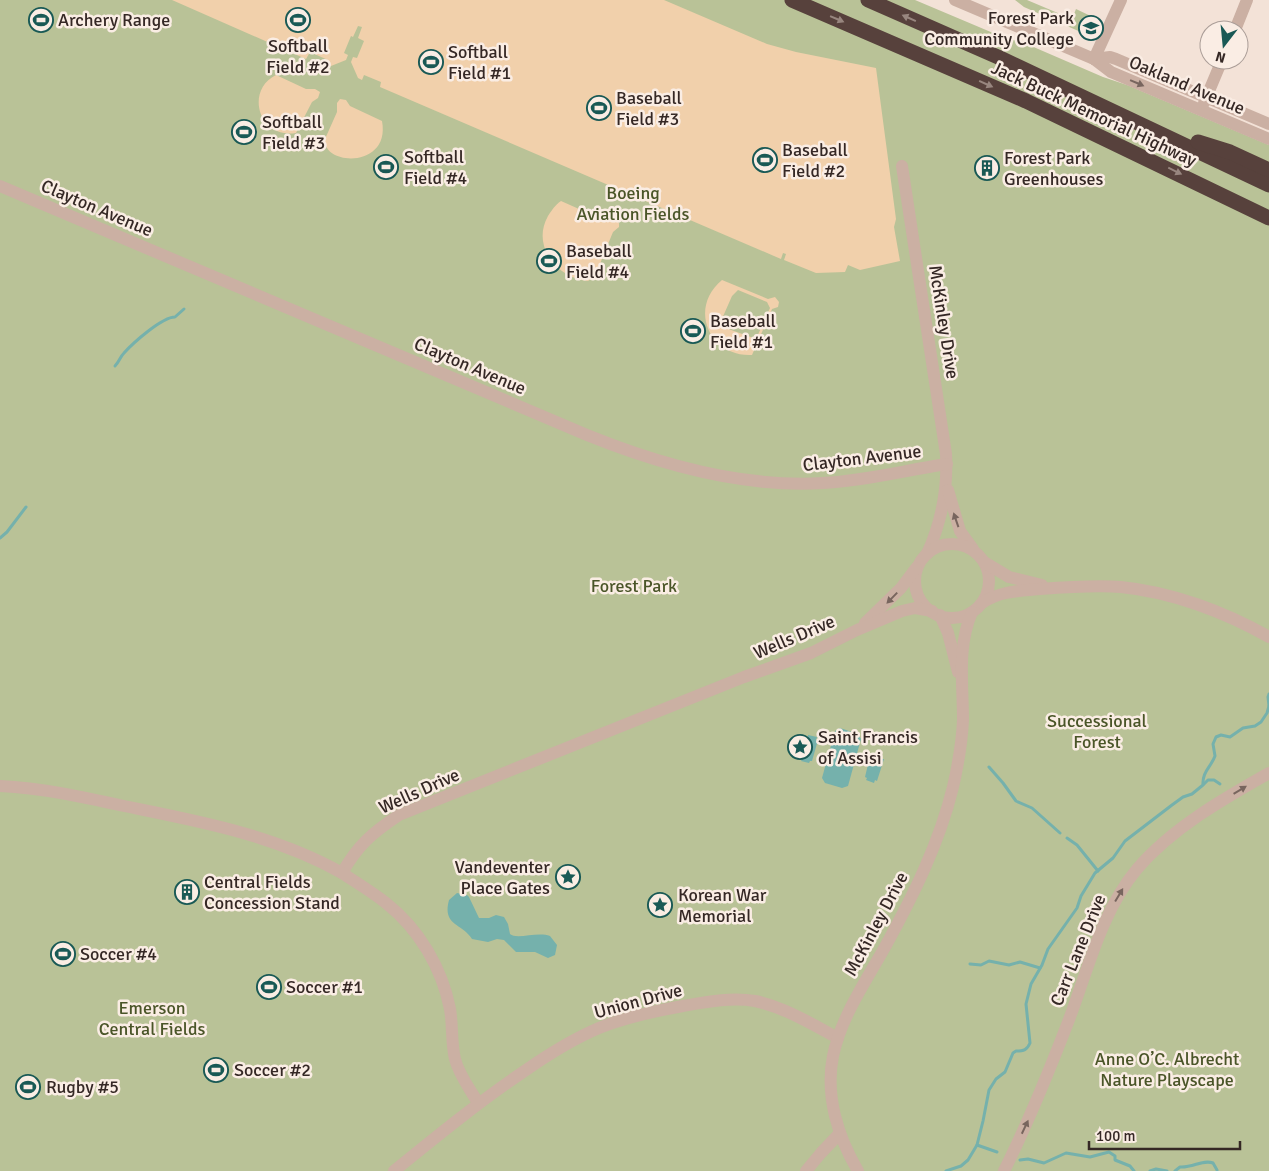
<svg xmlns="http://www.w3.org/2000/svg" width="1269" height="1171" viewBox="0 0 1269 1171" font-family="Signika,sans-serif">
  <rect width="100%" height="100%" fill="#f3e2d7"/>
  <g fill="#b9c297">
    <path d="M0,0H915L1005,38L1022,42L1103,77L1127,85L1269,145V1171H0Z"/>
    <path d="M1015,0H1027L1072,19L1076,9L1099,20L1092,37L1024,7Z"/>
  </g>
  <g fill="#f1d0ab" fill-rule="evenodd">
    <path d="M172,0H664L767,44L796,52L876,68L896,219L894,227L900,261L860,270L848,265L845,272L816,273L784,260L786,254L783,253L781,259L380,87L381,82L364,75L362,80L358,78L351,62L353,57L357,58L364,41L358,38L362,27L358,26L353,37L351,36L344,53L348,55L346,60L331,66L326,64L328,60L310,52L306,59Z"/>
    <path d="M276,75L306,89H315L320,92L318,98L312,102L296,133C258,139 245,90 276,75Z"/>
    <path d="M340,99L346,100L350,106L382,121C391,169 322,166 325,139L337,112V103Z"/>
    <path d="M561,201L606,221H617L619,223V227L613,232L595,276L588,281C557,278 531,246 548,216C552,210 555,205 561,201Z"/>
    <path d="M722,280L768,299L775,297L779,302L778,307L772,309L752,355C709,357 688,308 722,280ZM738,290L767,302L770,308L756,339L723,327L721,321L732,296Z"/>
  </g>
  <g fill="#75b1ac">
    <path d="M840,728L858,734L861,739L848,786L842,788L825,783L822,778L835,731Z"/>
    <path d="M808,735L817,737L816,740H818L812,761H810L809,763L801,761L802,759L799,758L806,736L808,737Z"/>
    <path d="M873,754L882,757L881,759H884L877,781L875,780L874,783L866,780L867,778L865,777L870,756H873Z"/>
    <path d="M457,893L467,895L469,897L479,918H489L496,915L504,917L508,924L510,934C517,940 538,931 550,936L557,945L555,955L548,958L535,952H516L504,940L497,939L488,942L472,939C462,923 442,926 449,900Z"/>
  </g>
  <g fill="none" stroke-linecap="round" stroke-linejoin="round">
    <g stroke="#75b1ac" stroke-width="3">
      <path d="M115,366C119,362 120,357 124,353C133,343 162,317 175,317L184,309"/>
      <path d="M0,538L7,532L26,507"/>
      <path d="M1269,694L1268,697L1269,706"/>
      <path d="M989,767L1003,783L1016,801L1032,808L1060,833"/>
      <path d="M1204,784L1208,780H1214L1220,784"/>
      <path d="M1067,838L1077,845L1098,871"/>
      <path d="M970,964L981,965L989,961L1009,965L1020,962L1040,968"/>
      <path d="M977,1145L997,1152"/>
      <path d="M1020,1160L1028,1159L1044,1163L1066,1153L1090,1157L1109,1152L1115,1156V1160L1130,1166L1134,1171"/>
      <path d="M946,1171L961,1166L968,1160L977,1145L983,1121L989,1090L996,1079L1005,1072L1013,1053L1016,1051C1024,1051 1027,1050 1030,1043L1026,1004L1031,984L1042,965L1048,949L1077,908L1081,896L1095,873L1113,858L1125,841L1172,805L1183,797L1192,794L1203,785C1202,772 1211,767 1215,756L1213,744L1216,737L1221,735L1230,737L1243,728L1255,726L1261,722L1267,713L1269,706"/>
      <path d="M1150,1171L1156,1169L1167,1171"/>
      <path d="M1175,1171L1180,1167C1193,1168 1203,1159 1213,1163L1217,1170"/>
    </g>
    <g stroke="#cbb0a3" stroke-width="12">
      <path d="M955,0L1094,59L1111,72L1269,139"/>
      <path d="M1235,30L1247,0"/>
      <path d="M1094,59L1110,57L1116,59L1269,124"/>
      <path d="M1094,59L1121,0"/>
      <path d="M1204,103L1222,60"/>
      <path d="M902,166L946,454C948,490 942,521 927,554"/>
      <path d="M0,186L587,435C661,465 743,488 823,483C865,481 906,470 947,464"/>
      <path d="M948,490L960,531L973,549"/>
      <circle cx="952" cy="581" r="37"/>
      <path d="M984,562L1009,577L1042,585"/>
      <path d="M982,603C1000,591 1019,591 1040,589C1067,587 1094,585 1121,587C1172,592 1225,612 1269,637"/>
      <path d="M940,615L948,633L958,672"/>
      <path d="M865,623L901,588L916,568"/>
      <path d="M0,786C42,788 83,797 124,806C198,821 275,835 342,873C358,845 372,833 399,815L744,677L811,653L857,630L902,611L915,608L932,611"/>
      <path d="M342,873C357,883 372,892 386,903C419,929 442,968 450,1009C453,1026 451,1042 455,1059C459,1075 470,1089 478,1103"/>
      <path d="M394,1171C437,1136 480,1101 526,1070C549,1054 573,1039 599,1028C626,1017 655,1011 683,1006C706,1002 731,997 755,1001C784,1007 812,1024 838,1038"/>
      <path d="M806,1171L821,1153L840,1133"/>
      <path d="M858,1171C838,1137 825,1096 833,1056C841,1017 866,981 885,947C913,896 939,844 953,787C958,765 962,743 963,720C963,684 957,646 972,612"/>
      <path d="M1004,1171C1029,1121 1050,1069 1070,1017C1089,966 1102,911 1137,869C1172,828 1223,799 1269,773"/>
    </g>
    <g stroke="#57413c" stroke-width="15">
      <path d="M792,0L1026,101L1269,218"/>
      <path d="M868,0L998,57L1269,185"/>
      <path d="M1198,142L1230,152L1269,170"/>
    </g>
  </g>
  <defs><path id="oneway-solid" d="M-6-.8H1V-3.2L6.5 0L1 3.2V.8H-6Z" transform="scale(1.25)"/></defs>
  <g fill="#98867f">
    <use href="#oneway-solid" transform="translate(909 18) rotate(-156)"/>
    <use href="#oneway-solid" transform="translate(837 19) rotate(23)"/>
    <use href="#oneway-solid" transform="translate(986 84) rotate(24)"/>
    <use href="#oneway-solid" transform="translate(1175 171) rotate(26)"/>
  </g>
  <g fill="#78655e">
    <use href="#oneway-solid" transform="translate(1137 83) rotate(23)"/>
    <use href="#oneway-solid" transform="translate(956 520) rotate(-109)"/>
    <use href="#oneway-solid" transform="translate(892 598) rotate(134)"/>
    <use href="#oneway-solid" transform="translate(1240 790) rotate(-31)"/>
    <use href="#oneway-solid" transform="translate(1119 895) rotate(-59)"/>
    <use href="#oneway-solid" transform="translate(1025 1127) rotate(-65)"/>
  </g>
  <defs>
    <symbol id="stadium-ring" viewBox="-11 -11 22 22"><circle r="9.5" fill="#faede4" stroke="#195955" stroke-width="1.5"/><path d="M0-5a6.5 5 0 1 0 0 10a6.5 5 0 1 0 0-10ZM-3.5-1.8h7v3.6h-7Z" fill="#195955"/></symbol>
    <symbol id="university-ring" viewBox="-11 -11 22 22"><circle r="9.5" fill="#faede4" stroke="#195955" stroke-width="1.5"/><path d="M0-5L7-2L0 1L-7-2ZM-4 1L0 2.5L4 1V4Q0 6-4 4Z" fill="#195955"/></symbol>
    <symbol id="building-ring" viewBox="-11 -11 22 22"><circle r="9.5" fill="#faede4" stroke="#195955" stroke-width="1.5"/><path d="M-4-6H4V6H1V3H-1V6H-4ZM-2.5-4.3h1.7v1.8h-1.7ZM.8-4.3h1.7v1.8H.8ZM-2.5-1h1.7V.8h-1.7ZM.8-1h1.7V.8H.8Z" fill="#195955"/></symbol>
    <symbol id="sight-ring" viewBox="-11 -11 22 22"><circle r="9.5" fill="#faede4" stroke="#195955" stroke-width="1.5"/><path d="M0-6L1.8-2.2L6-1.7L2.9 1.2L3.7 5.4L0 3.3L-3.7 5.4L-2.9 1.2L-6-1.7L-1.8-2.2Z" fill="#195955"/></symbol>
  </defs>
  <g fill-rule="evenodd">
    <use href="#stadium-ring" x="27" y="6" width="28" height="28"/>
    <use href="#stadium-ring" x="284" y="6" width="28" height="28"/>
    <use href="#university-ring" x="1077" y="14" width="28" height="28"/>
    <use href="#stadium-ring" x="417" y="48" width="28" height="28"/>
    <use href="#stadium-ring" x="585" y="94" width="28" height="28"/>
    <use href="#stadium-ring" x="230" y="118" width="28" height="28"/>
    <use href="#stadium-ring" x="751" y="146" width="28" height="28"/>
    <use href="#stadium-ring" x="372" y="153" width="28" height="28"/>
    <use href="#building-ring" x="973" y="154" width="28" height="28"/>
    <use href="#stadium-ring" x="535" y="247" width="28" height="28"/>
    <use href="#stadium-ring" x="679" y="317" width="28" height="28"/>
    <use href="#sight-ring" x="786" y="733" width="28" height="28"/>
    <use href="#sight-ring" x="554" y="863" width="28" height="28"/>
    <use href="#building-ring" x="173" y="878" width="28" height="28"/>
    <use href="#sight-ring" x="646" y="891" width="28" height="28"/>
    <use href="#stadium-ring" x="49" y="940" width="28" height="28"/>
    <use href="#stadium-ring" x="255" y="973" width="28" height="28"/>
    <use href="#stadium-ring" x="202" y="1056" width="28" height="28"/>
    <use href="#stadium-ring" x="14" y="1073" width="28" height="28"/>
  </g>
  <g text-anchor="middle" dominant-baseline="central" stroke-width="5" stroke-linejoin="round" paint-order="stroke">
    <g font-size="18" fill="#352825" stroke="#faede4" text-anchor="start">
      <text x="1074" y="18" text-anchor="end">Forest Park<tspan x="1074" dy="21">Community College</tspan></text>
      <text x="58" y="20">Archery Range</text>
      <text x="298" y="46" text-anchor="middle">Softball<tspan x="298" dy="21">Field #2</tspan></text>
      <text x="448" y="52">Softball<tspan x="448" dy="21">Field #1</tspan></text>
      <text x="616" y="98">Baseball<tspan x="616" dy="21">Field #3</tspan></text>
      <text x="262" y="122">Softball<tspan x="262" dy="21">Field #3</tspan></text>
      <text x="782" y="150">Baseball<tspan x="782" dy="21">Field #2</tspan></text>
      <text x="404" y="157">Softball<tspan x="404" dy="21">Field #4</tspan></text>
      <text x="1004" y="158">Forest Park<tspan x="1004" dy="21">Greenhouses</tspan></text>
      <text x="566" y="251">Baseball<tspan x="566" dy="21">Field #4</tspan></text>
      <text x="710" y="321">Baseball<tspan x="710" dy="21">Field #1</tspan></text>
      <text x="818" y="737">Saint Francis<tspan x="818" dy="21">of Assisi</tspan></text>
      <text x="550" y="867" text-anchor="end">Vandeventer<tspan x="550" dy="21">Place Gates</tspan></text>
      <text x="204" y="882">Central Fields<tspan x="204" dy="21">Concession Stand</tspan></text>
      <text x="678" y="895">Korean War<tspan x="678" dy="21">Memorial</tspan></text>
      <text x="80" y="954">Soccer #4</text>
      <text x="286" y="987">Soccer #1</text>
      <text x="234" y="1070">Soccer #2</text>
      <text x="46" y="1087">Rugby #5</text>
    </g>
    <g font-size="18" fill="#352825" stroke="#faede4">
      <text transform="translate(1187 85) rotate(23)">Oakland Avenue</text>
      <text transform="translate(1094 114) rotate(25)">Jack Buck Memorial Highway</text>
      <text transform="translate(97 208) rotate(23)">Clayton Avenue</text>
      <text transform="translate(944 322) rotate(81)">McKinley Drive</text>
      <text transform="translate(470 366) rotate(23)">Clayton Avenue</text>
      <text transform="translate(862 458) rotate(-7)">Clayton Avenue</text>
      <text transform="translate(794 637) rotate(-23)">Wells Drive</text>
      <text transform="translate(419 791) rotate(-24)">Wells Drive</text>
      <text transform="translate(876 924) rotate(-62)">McKinley Drive</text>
      <text transform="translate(1078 950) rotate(-68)">Carr Lane Drive</text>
      <text transform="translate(638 1001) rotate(-15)">Union Drive</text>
    </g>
    <g font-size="18" fill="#4a5528" stroke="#faede4">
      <text x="633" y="193">Boeing<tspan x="633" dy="21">Aviation Fields</tspan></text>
      <text x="634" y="586">Forest Park</text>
      <text x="1097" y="721">Successional<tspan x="1097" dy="21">Forest</tspan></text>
      <text x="152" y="1008">Emerson<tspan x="152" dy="21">Central Fields</tspan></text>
      <text x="1167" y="1059">Anne O’C. Albrecht<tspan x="1167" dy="21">Nature Playscape</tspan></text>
    </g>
  </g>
  <g transform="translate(1224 45) rotate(196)"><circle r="24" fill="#faede4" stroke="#ab9e98"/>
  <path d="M0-4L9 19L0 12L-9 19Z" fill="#195955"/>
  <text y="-8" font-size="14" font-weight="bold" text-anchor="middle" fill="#352825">N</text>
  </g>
  <path d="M1089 1141v8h151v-8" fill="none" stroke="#352825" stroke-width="2.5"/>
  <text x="1096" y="1141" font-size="15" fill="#352825" stroke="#faede4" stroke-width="4" paint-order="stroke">100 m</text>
</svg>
